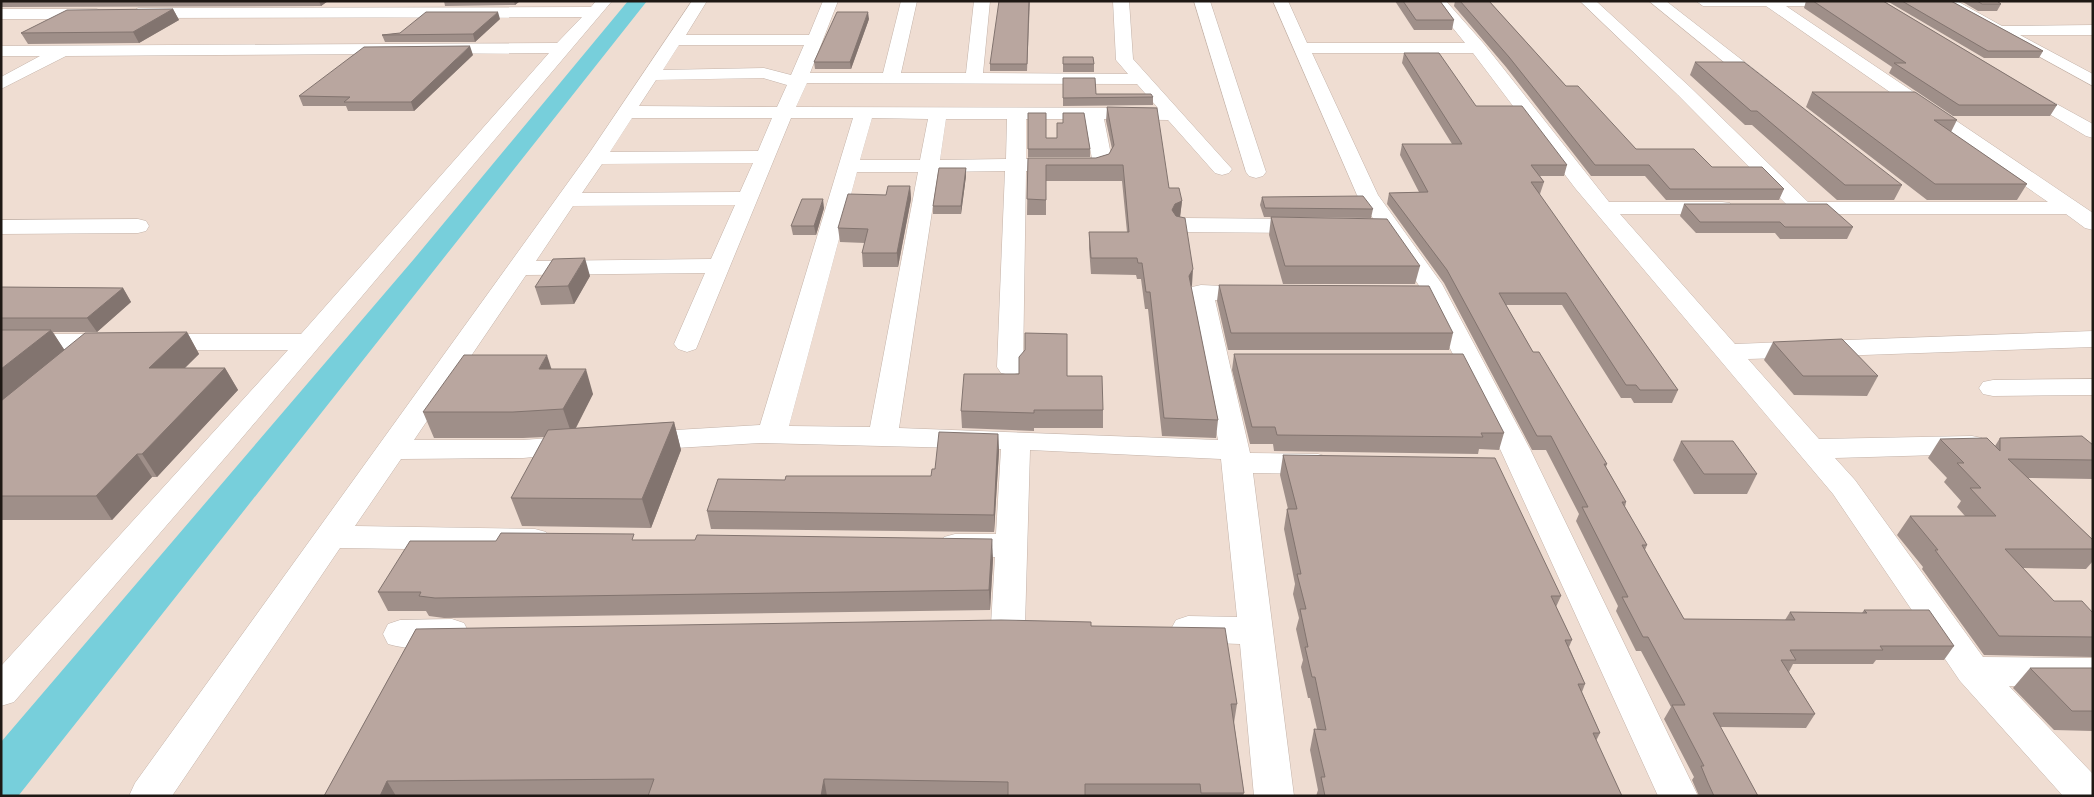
<svg xmlns="http://www.w3.org/2000/svg" width="2094" height="797" viewBox="0 0 2094 797" font-family="'IBM Plex Sans',sans-serif">
  <rect width="100%" height="100%" fill="#efddd2"/>
  <g fill="none" stroke-linecap="round" stroke-linejoin="round">
    <path fill="#77cfdb" fill-rule="evenodd" d="M628,1H647L19,795L1,796V742L414,259Z"/>
    <defs>
      <g id="minor">
        <path d="M596,1H612L230,452L14,702L1,706V666L288,350H155L146,347L142,342L146,337L155,334H301L549,53L66,56L1,89V77L40,56H1V46L557,43L582,17L138,18L130,13L138,8L591,7Z"/>
        <path d="M692,1H707L686,35H809L823,1H838L810,73H883L901,1H917L901,73H966L974,1H990L983,73L1128,74L1116,60L1113,1H1129L1133,59L1232,169L1229,173L1222,175L1215,173L1168,120L1104,119L1112,160L1108,167L1096,171H1026L1023,367L1019,373L1010,375L1001,373L997,367L1005,171L938,172L899,428L1218,440L1189,292L1192,287L1201,285L1264,288L1267,293L1264,298L1255,300H1215L1250,453L1318,454L1328,457L1333,464L1328,471L1318,474L1253,473L1294,796H1254L1240,644L1188,642L1176,638L1171,629L1176,620L1188,616L1237,617L1221,459L1030,450L1025,625L1020,634L1008,638L996,634L991,625L995,557L955,556L944,553L939,545L944,537L955,534H996L1001,449L760,443L642,450L632,448L628,441L632,434L642,432L760,425L853,118H791L696,349L687,352L678,349L674,344L705,273L526,275L414,440H523L577,436L587,438L591,445L587,452L523,458L401,459L355,526L535,529L546,532L551,540L546,548L535,551L340,548L172,796H129L135,783L590,152ZM679,45H804L791,75L764,68L663,70ZM763,78L787,85L777,107L639,106L656,80ZM807,83L1137,84L1158,108L796,107ZM632,118H772L758,151L610,152ZM872,118L928,119L920,160H860ZM946,119H1007L1006,159L940,160ZM1026,119H1085L1092,159H1026ZM753,163L740,192L582,193L602,164ZM857,172H918L870,427L789,426ZM735,205L711,259L536,261L573,206Z"/>
        <path d="M1194,1H1210L1266,172L1263,176L1256,178L1249,176L1246,172Z"/>
        <path d="M1273,1H1288L1307,43H1465L1431,1H1446L1484,44L1609,202H1722L1730,203L1733,208L1730,213L1722,214H1620L1735,344L2093,331V347L1748,359L1819,439L1972,436L1982,438L1986,445L1982,452L1972,454L1835,458L1855,480L1983,657L2093,658V686H2009L2093,774V796H2063L1960,681L1833,494L1575,188L1473,53H1312L1378,195L1442,284L1531,451L1698,796H1658L1501,451L1418,284L1357,195Z"/>
        <path d="M1580,1H1596L1690,87L1808,202H2048L1766,6H1703L1696,1H1862L1855,6H1786L2093,213V230L2085,228L2066,214H1795L1787,213L1784,208L1787,205L1678,95Z"/>
        <path d="M1649,1H1666L1769,81L1772,85L1769,89H1757Z"/>
        <path d="M1938,1H1957L2002,26L2093,25V35H2020L2093,74V86Z"/>
        <path d="M1,9H97L105,14L97,19H1Z"/>
        <path d="M2022,85L2093,124V138L2086,136L2016,94L2013,90L2016,86Z"/>
        <path d="M1183,218L1306,219L1314,221L1317,226L1314,231L1306,233L1183,232L1175,230L1172,225L1175,220Z"/>
        <path d="M138,219L146,221L149,226L146,231L138,233L1,234V220Z"/>
        <path d="M1,334H112L121,337L125,342L121,347L112,350H1Z"/>
        <path d="M2093,379V395L1993,396L1983,394L1979,388L1983,382L1993,380Z"/>
        <path d="M452,619L464,623L469,633L464,643C442,650 410,651 388,644L383,634L388,624L400,620Z"/>
      </g>
    </defs>
    <use href="#minor" stroke="#c4b3a9" stroke-width="1"/>
    <use href="#minor" fill="#fff" fill-rule="evenodd"/>
  </g>
  <g fill="#9f8f89">
    <path d="M1,1H328L321,6L1,7Z"/>
    <path d="M444,1H520L515,5L445,6Z"/>
    <path d="M1030,1L1027,71H990V64Z"/>
    <path d="M1395,1H1440L1454,20L1452,30H1414Z"/>
    <path d="M1455,1H1489L1566,86L1636,149L1712,167L1784,189L1779,200H1666L1645,176H1591L1506,67L1454,6Z"/>
    <path d="M1806,1H1883L2057,105L2050,116H1953L1889,73L1892,67L1804,8Z"/>
    <path d="M1887,1H1951L2043,51L2039,58H1984Z"/>
    <path d="M1961,1H1997L2001,4L1997,11H1978Z"/>
    <path d="M173,9L179,20L139,43L28,44L21,33Z"/>
    <path d="M500,19L475,42H385L382,35L400,33Z"/>
    <path d="M869,19L851,69H815L814,62Z"/>
    <path d="M1404,53L1476,106L1567,165L1564,176H1540L1544,182L1540,194H1539L1678,390L1672,403H1634L1631,398H1621L1562,305H1506L1533,352L1607,464L1606,467L1626,502L1625,507L1647,545L1645,550L1684,619L1785,620L1790,612L1862,613L1864,610L1954,646L1944,660H1876L1873,664H1793L1789,672L1815,714L1806,728L1720,727L1758,796H1699L1692,780L1694,777L1664,719L1671,707L1641,651H1636L1616,611L1618,606L1576,521L1579,514L1546,450H1532L1444,283L1387,204L1389,193L1419,192L1400,155L1402,144H1452L1402,63Z"/>
    <path d="M473,55L414,111H348L346,106H303L299,96Z"/>
    <path d="M1063,57L1094,64V72H1063Z"/>
    <path d="M1695,62L1902,185L1894,200H1837L1752,125H1745L1690,75Z"/>
    <path d="M1063,78L1096,94L1153,97V105L1063,106Z"/>
    <path d="M1812,92L1957,120L1951,132L2027,184L2017,200H1927L1806,107Z"/>
    <path d="M1107,107L1169,188L1182,201L1180,217L1192,285L1191,287L1218,420L1216,438L1162,436L1148,309H1145L1141,279H1137L1136,275L1091,274L1089,248V232H1127L1122,181H1046V215H1027L1028,158H1096L1109,154L1112,149L1106,121Z"/>
    <path d="M1028,113L1046,138L1090,149V157H1028Z"/>
    <path d="M966,168V176L961,214H933V206Z"/>
    <path d="M910,186L911,199L898,267H863L862,253L865,243L840,242L838,228L886,195Z"/>
    <path d="M1262,197L1373,209L1371,218L1264,217L1260,205Z"/>
    <path d="M1684,204L1853,227L1847,239H1780L1775,233H1696L1680,216Z"/>
    <path d="M824,208L816,235H793L791,226Z"/>
    <path d="M1271,217L1420,266L1415,284H1283L1269,235Z"/>
    <path d="M590,276L574,304L541,305L535,287Z"/>
    <path d="M1219,285L1453,333L1449,350H1228L1217,301Z"/>
    <path d="M1,287L123,288L131,302L97,332H53L64,350L187,332L199,354L185,368H225L238,390L157,477H152L112,520H1Z"/>
    <path d="M1773,342L1878,376L1867,396L1794,395L1764,360Z"/>
    <path d="M1234,354L1504,433L1499,450L1479,449L1478,454L1274,451L1273,444H1250L1232,370Z"/>
    <path d="M552,369L593,394L576,428L674,422L681,450L651,528L522,526L511,498L545,437L523,438H434L423,412Z"/>
    <path d="M1067,376L1103,410V428H1034V431L962,428L961,411Z"/>
    <path d="M998,434L999,451L994,532L711,529L707,511L785,480L931,476L935,469Z"/>
    <path d="M2000,438L2093,445V479L2028,478L2093,540V561L2086,569L2023,568L2054,601L2093,613V657L1984,655L1922,569L1923,567L1897,535L1910,516H1965L1957,507L1961,501L1944,482L1947,478L1928,458L1940,439L1995,446Z"/>
    <path d="M1681,441L1757,474L1747,494H1694L1673,460Z"/>
    <path d="M1283,455L1561,596L1556,607L1572,640L1569,647L1585,684L1582,692L1600,733L1596,741L1622,796H1316L1318,790L1310,750L1314,729H1317L1310,698H1308L1301,667L1303,660L1296,629L1299,618L1293,594L1295,584L1284,529L1287,509H1288L1280,475Z"/>
    <path d="M636,540L993,559L990,610L444,618L429,616L426,611H388L378,592Z"/>
    <path d="M1091,626L1237,704L1234,723L1244,793L1243,796H324L416,629Z"/>
    <path d="M2030,668H2093V731L2054,730L2013,688Z"/>
  </g>
  <g fill="#82746f">
    <path d="M319,1H328L321,6Z"/>
    <path d="M514,1H520L515,5Z"/>
    <path d="M173,9L179,20L139,43L133,32Z"/>
    <path d="M498,12L500,19L475,42L473,34Z"/>
    <path d="M868,12L869,19L851,69L850,62Z"/>
    <path d="M470,46L473,55L414,111L411,102Z"/>
    <path d="M966,168V176L961,214V206Z"/>
    <path d="M910,186L911,199L898,267L897,253Z"/>
    <path d="M823,199L824,208L816,235L814,226Z"/>
    <path d="M1182,201L1180,217L1173,219L1172,210L1175,204Z"/>
    <path d="M585,258L590,276L574,304L568,286Z"/>
    <path d="M1193,269L1192,285L1187,292L1189,276Z"/>
    <path d="M123,288L131,302L97,332L87,318Z"/>
    <path d="M51,330L66,352L1,403V369Z"/>
    <path d="M187,332L199,354L162,390L149,368Z"/>
    <path d="M547,355L555,380L539,369Z"/>
    <path d="M225,368L238,390L157,477L142,454Z"/>
    <path d="M586,369L593,394L572,435L563,409Z"/>
    <path d="M674,422L681,450L651,528L642,499Z"/>
    <path d="M998,434L999,451L994,532V515Z"/>
    <path d="M137,454L152,477L112,520L96,496Z"/>
    <path d="M992,539L993,559L990,610L989,590Z"/>
    <path d="M824,779L827,796H821Z"/>
    <path d="M387,781L396,796H380Z"/>
  </g>
  <g fill="#b9a69f" stroke="#82746f">
    <path d="M999,1H1029L1027,64H990Z"/>
    <path d="M1403,1H1440L1454,20H1416Z"/>
    <path d="M1460,1H1489L1566,86H1578L1636,149H1694L1712,167H1762L1784,189H1670L1649,165H1595L1509,57Z"/>
    <path d="M1813,1H1883L2057,105H1959L1894,63H1906Z"/>
    <path d="M1902,1H1951L2043,51H1988Z"/>
    <path d="M1977,1H1997L2001,4H1982Z"/>
    <path d="M173,9L133,32L21,33L67,10Z"/>
    <path d="M426,12H498L473,34L382,35L400,33Z"/>
    <path d="M837,12H868L850,62H814Z"/>
    <path d="M470,46L411,102H344L350,97L299,96L364,47Z"/>
    <path d="M1404,53H1439L1476,106H1522L1567,165H1531L1544,182H1531L1678,390H1640L1636,385H1626L1566,293H1499L1533,352H1539L1607,464H1604L1626,502H1622L1647,545H1642L1684,619L1795,620L1790,612L1867,613L1864,610H1929L1954,646H1880L1883,650H1790L1796,660H1781L1815,714L1713,713L1758,796H1714L1708,783L1701,766H1704L1672,705H1685L1648,637H1643L1622,597H1628L1582,507H1588L1551,436H1537L1447,270L1389,193L1428,192L1402,144H1462Z"/>
    <path d="M1063,57H1093L1094,64H1063Z"/>
    <path d="M1695,62H1744L1902,185H1845L1757,111H1751Z"/>
    <path d="M1063,78H1095L1096,94H1151L1153,97L1063,98Z"/>
    <path d="M1812,92H1915L1957,120H1934L2027,184H1935Z"/>
    <path d="M1107,107L1157,108L1169,188H1179L1182,201L1175,204L1172,210L1176,216L1185,218L1193,269L1189,276L1218,420L1164,418L1150,292H1146L1142,263H1138L1137,258H1091L1089,232H1129L1123,165H1046V200L1027,199L1028,158H1096L1109,154L1114,145Z"/>
    <path d="M1028,113H1046V138H1057V123H1063V113H1084L1090,149H1028Z"/>
    <path d="M939,168H966L961,206H933Z"/>
    <path d="M888,186H910L897,253H862L868,229L838,228L848,194L886,195Z"/>
    <path d="M1363,196L1373,209L1265,208L1262,197Z"/>
    <path d="M802,199H823L814,226H791Z"/>
    <path d="M1684,204H1827L1853,227H1785L1780,222H1700Z"/>
    <path d="M1271,217L1387,219L1420,266H1285Z"/>
    <path d="M585,258L568,286L535,287L553,259Z"/>
    <path d="M1219,285L1429,286L1453,333H1231Z"/>
    <path d="M1,287L123,288L87,318H1Z"/>
    <path d="M1,330H51L1,369Z"/>
    <path d="M187,332L149,368H225L142,454H137L96,496H1V401L85,333Z"/>
    <path d="M1025,333L1067,334V376H1102L1103,410H1034V413L961,411L964,374H1019V357L1025,350Z"/>
    <path d="M1842,339L1878,376H1803L1773,342Z"/>
    <path d="M1234,354H1463L1504,433H1481L1483,437L1277,435L1275,427H1252Z"/>
    <path d="M464,355H547L539,369H586L563,409L513,412H423Z"/>
    <path d="M674,422L642,499L511,498L548,430Z"/>
    <path d="M939,432L998,434L994,515L707,511L718,479L785,480L786,476H931L932,469H935Z"/>
    <path d="M2082,436L2093,445V460L2008,459L2093,540V549H2005L2054,601H2082L2093,613V637L1999,636L1935,550H1938L1910,516H1996L1970,488H1981L1957,463H1964L1940,439L1987,438L2000,451V438Z"/>
    <path d="M1681,441H1733L1757,474H1704Z"/>
    <path d="M1283,455L1495,458L1561,596H1551L1572,640H1565L1585,684H1578L1600,733H1593L1622,796H1325L1321,777H1325L1314,729L1326,730L1315,677H1312L1305,647H1308L1300,609H1306L1297,574H1301L1287,509H1297Z"/>
    <path d="M501,533L634,534L632,540H695L697,535L992,539L989,590L435,598L419,596L421,592H378L410,541H496Z"/>
    <path d="M1001,620L1091,622V626L1225,628L1237,704H1231L1244,793H1201L1200,784H1085V796H1008V782L824,779L821,796H648L654,779L387,781L380,796H324L416,629Z"/>
    <path d="M2030,668H2093V711H2072Z"/>
  </g>
  <rect width="2094" height="797" fill="none" stroke="#1e1814" stroke-width="5"/>
</svg>
